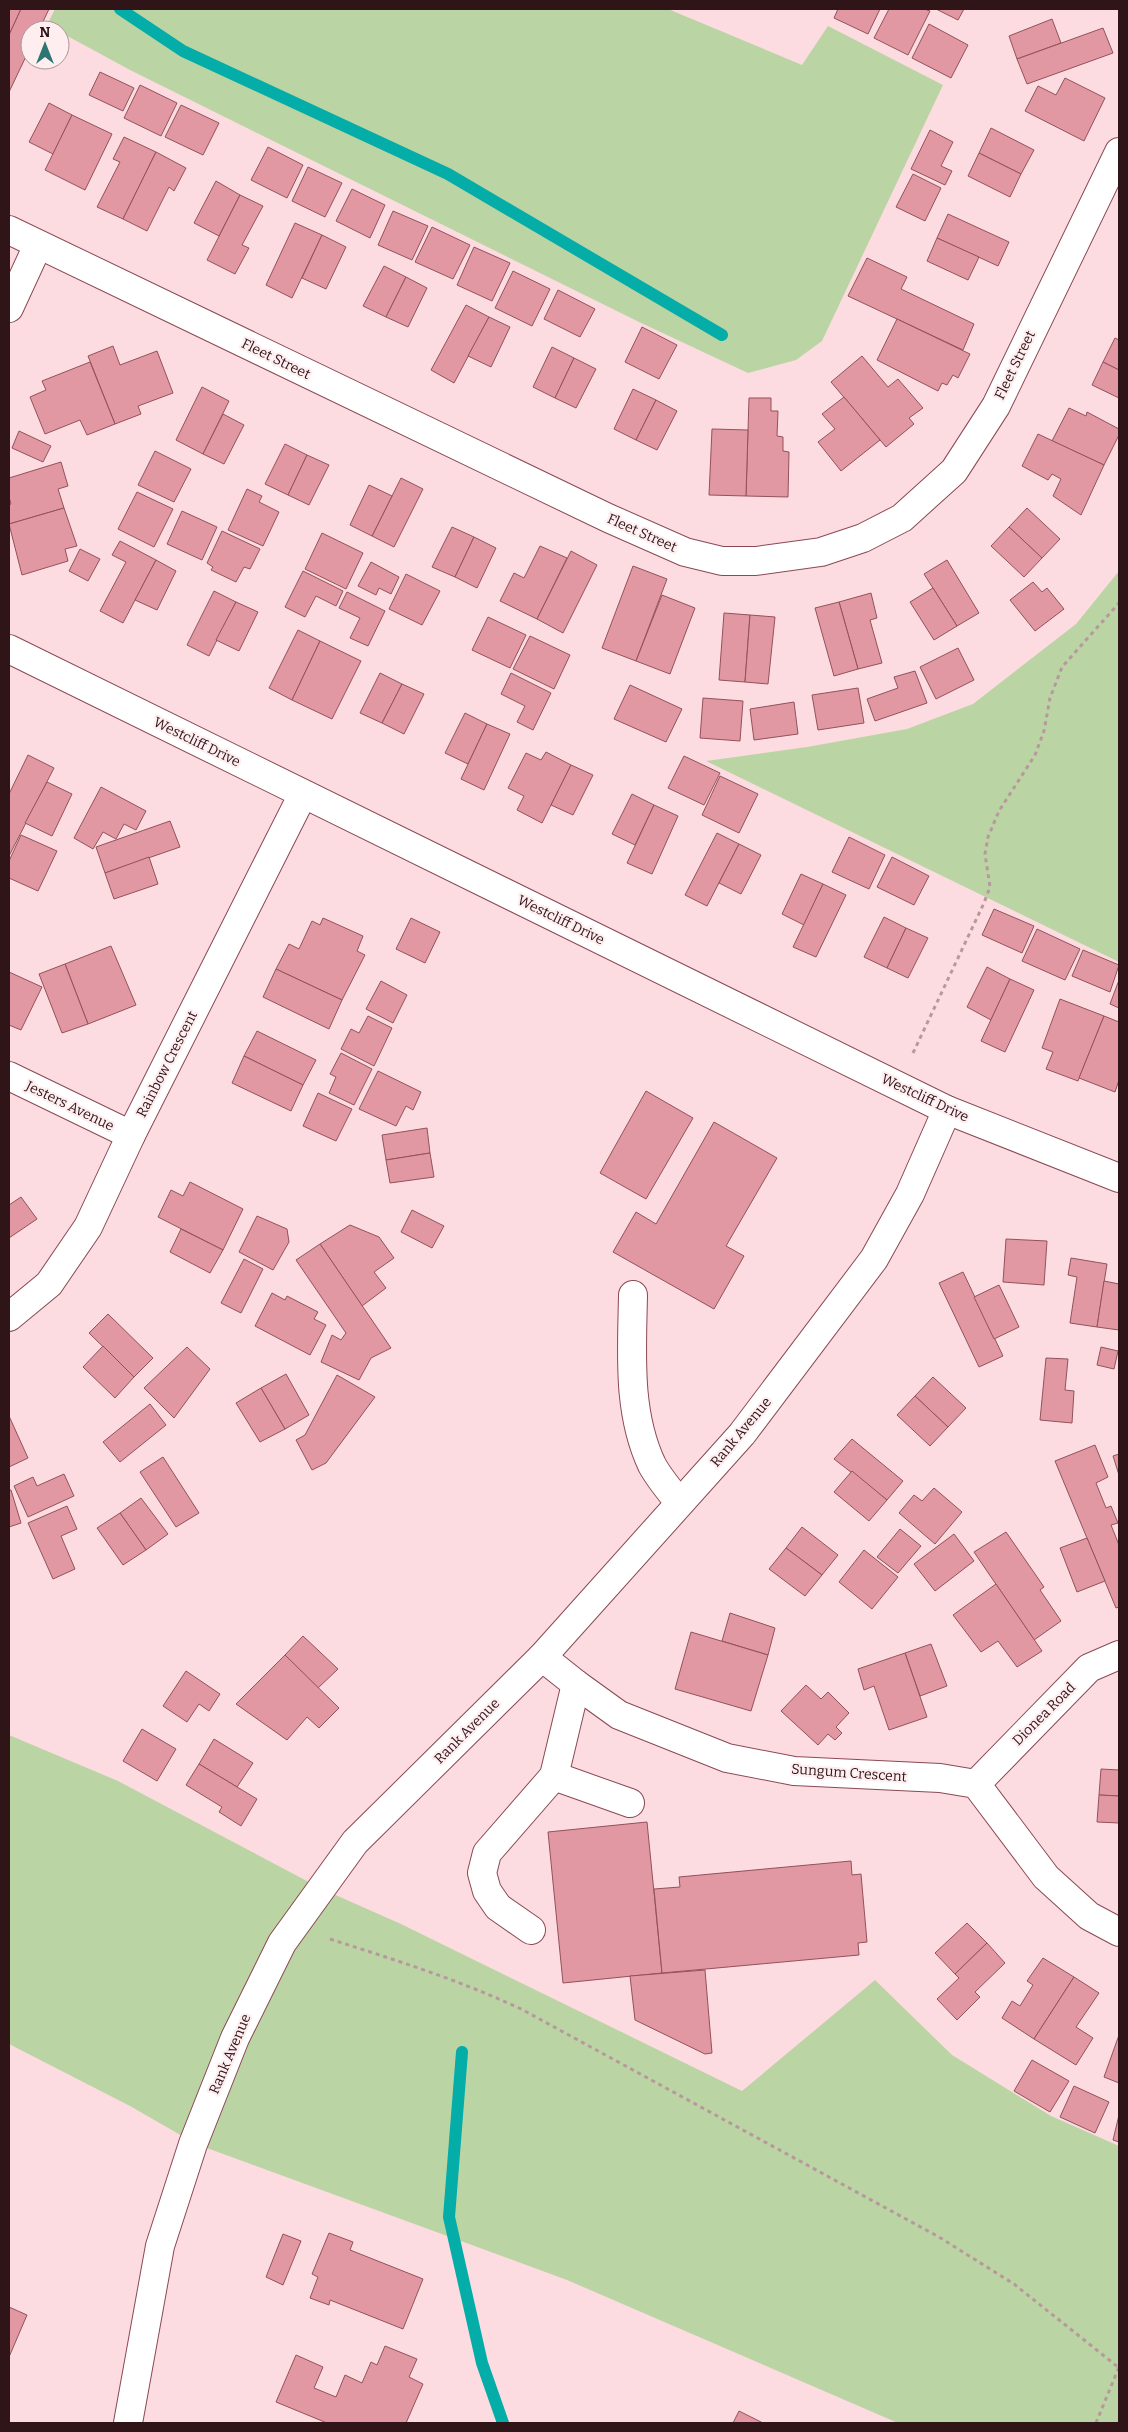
<svg xmlns="http://www.w3.org/2000/svg" width="1128" height="2432" viewBox="0 0 1128 2432" font-family="Bitter,serif">
  <rect width="100%" height="100%" fill="#fcdce0"/>
  <g fill="#bbd4a4">
    <path d="M55,9H668L802,65L828,26L943,85L822,341L796,360L748,373L637,321L130,70L60,32V30L47,25Z"/>
    <path d="M1119,571V962L706,761L807,747L907,729L973,704L1076,624Z"/>
    <path d="M9,1735L118,1781L322,1889L401,1924L742,2091L875,1980L952,2055L1051,2116L1119,2146V2423H898L567,2280L196,2144L130,2106L9,2044Z"/>
  </g>
  <g fill="none" stroke-linecap="round" stroke-linejoin="round">
    <g stroke="#04ada7" stroke-width="12">
      <path d="M120,9L183,51L448,174L722,335"/>
      <path d="M462,2052L449,2217L482,2363L503,2423"/>
    </g>
  </g>
  <g fill="#e298a2" stroke="#93515b">
    <path d="M9,9H21L9,35Z"/>
    <path d="M21,9H49L39,30H30V48L9,92V35Z"/>
    <path d="M838,9H880L868,34L834,18Z"/>
    <path d="M889,9H924L930,11L908,55L874,38Z"/>
    <path d="M936,9H964L958,20Z"/>
    <path d="M1052,19L1061,43L1017,59L1009,36Z"/>
    <path d="M929,24L968,45L951,78L912,58Z"/>
    <path d="M1103,28L1113,53L1027,84L1017,59Z"/>
    <path d="M100,72L134,88L123,111L89,95Z"/>
    <path d="M1065,78L1105,98L1084,141L1025,111L1038,86L1056,95Z"/>
    <path d="M140,85L177,103L161,136L124,118Z"/>
    <path d="M49,103L72,115L53,154L29,142Z"/>
    <path d="M181,105L219,123L203,155L165,137Z"/>
    <path d="M72,115L112,134L85,190L45,170Z"/>
    <path d="M991,128L1034,150L1021,174L979,153Z"/>
    <path d="M930,130L953,142L941,166L952,171L945,185L911,169Z"/>
    <path d="M124,137L156,152L123,219L97,207L120,162L113,159Z"/>
    <path d="M268,147L303,165L287,198L251,180Z"/>
    <path d="M156,152L186,168L174,191L169,187L147,231L123,219Z"/>
    <path d="M979,153L1021,174L1010,197L968,176Z"/>
    <path d="M308,167L342,183L325,217L292,201Z"/>
    <path d="M913,174L941,188L925,221L896,207Z"/>
    <path d="M216,181L240,195L219,236L194,223Z"/>
    <path d="M352,189L385,205L370,238L336,221Z"/>
    <path d="M240,195L263,206L242,245L249,248L235,274L207,260Z"/>
    <path d="M393,211L428,226L412,260L378,245Z"/>
    <path d="M948,214L1009,242L998,266L937,238Z"/>
    <path d="M295,223L322,235L292,298L266,285Z"/>
    <path d="M432,227L470,245L453,279L415,262Z"/>
    <path d="M322,235L346,247L326,289L302,278Z"/>
    <path d="M937,238L979,257L968,280L927,261Z"/>
    <path d="M474,247L510,263L492,301L457,285Z"/>
    <path d="M867,258L907,277L901,289L974,324L963,350L848,296Z"/>
    <path d="M384,266L406,277L386,317L363,306Z"/>
    <path d="M513,271L550,289L532,326L495,308Z"/>
    <path d="M406,277L427,288L408,327L386,317Z"/>
    <path d="M558,290L595,309L580,337L544,319Z"/>
    <path d="M466,305L489,317L454,383L431,370Z"/>
    <path d="M489,317L510,327L491,367L468,356Z"/>
    <path d="M897,319L970,354L958,378L953,375L947,385L942,383L938,391L877,360Z"/>
    <path d="M642,327L677,345L659,379L625,362Z"/>
    <path d="M1115,338L1119,340V370L1103,362Z"/>
    <path d="M113,346L120,365L157,351L173,393L138,406L141,414L115,424L88,356Z"/>
    <path d="M552,347L574,358L555,398L533,387Z"/>
    <path d="M862,356L888,387L898,379L923,408L909,418L914,424L886,447L831,382Z"/>
    <path d="M574,358L596,369L576,408L555,398Z"/>
    <path d="M90,362L115,424L87,435L80,420L45,434L30,397L46,390L42,381Z"/>
    <path d="M1103,362L1119,370V398L1092,385Z"/>
    <path d="M202,387L229,401L203,454L176,440Z"/>
    <path d="M633,389L656,400L636,440L614,429Z"/>
    <path d="M844,397L880,440L841,471L818,442L835,429L822,414Z"/>
    <path d="M749,398H771V411H778L777,436L783,437V451L789,452L788,497L746,496Z"/>
    <path d="M656,400L677,411L657,450L636,440Z"/>
    <path d="M1069,408L1086,416L1087,412L1119,429V435L1104,465L1052,441Z"/>
    <path d="M223,414L244,425L224,464L203,454Z"/>
    <path d="M712,429L748,430L746,496L709,495Z"/>
    <path d="M19,431L51,446L43,462L12,448Z"/>
    <path d="M1038,434L1104,465L1081,515L1053,496L1061,479L1052,474L1048,480L1022,466Z"/>
    <path d="M285,444L307,455L288,495L265,484Z"/>
    <path d="M155,451L191,469L174,502L138,485Z"/>
    <path d="M307,455L329,465L309,505L288,495Z"/>
    <path d="M61,462L68,486L58,489L64,508L9,524V505L11,504L9,497V478Z"/>
    <path d="M401,478L423,489L394,547L372,536Z"/>
    <path d="M369,485L392,496L372,536L350,525Z"/>
    <path d="M247,489L262,496L259,502L279,512L263,546L228,530Z"/>
    <path d="M137,492L173,509L154,547L118,529Z"/>
    <path d="M64,508L77,546L65,549L68,561L22,575L9,524Z"/>
    <path d="M1027,508L1060,539L1042,558L1009,527Z"/>
    <path d="M182,511L217,527L202,560L167,544Z"/>
    <path d="M452,527L474,537L455,577L432,567Z"/>
    <path d="M1009,527L1042,558L1024,577L991,546Z"/>
    <path d="M222,531L260,549L250,569L244,567L236,582L211,570L213,567L207,563Z"/>
    <path d="M322,533L363,553L346,589L305,569Z"/>
    <path d="M474,537L496,548L477,588L455,577Z"/>
    <path d="M120,541L156,560L123,623L100,611L126,562L112,555Z"/>
    <path d="M540,546L567,558L537,619L500,601L514,573L524,578Z"/>
    <path d="M80,549L100,559L88,581L69,571Z"/>
    <path d="M571,551L597,565L563,633L537,619Z"/>
    <path d="M156,560L176,571L157,610L135,600Z"/>
    <path d="M947,560L979,613L957,626L924,574Z"/>
    <path d="M371,562L399,577L391,594L379,588L376,595L358,586Z"/>
    <path d="M633,566L667,579L636,661L602,648Z"/>
    <path d="M303,571L343,591L336,606L316,596L305,617L285,607Z"/>
    <path d="M406,574L440,591L422,625L389,609Z"/>
    <path d="M1033,582L1042,592L1047,588L1064,609L1035,631L1010,600Z"/>
    <path d="M933,588L957,626L934,640L910,602Z"/>
    <path d="M214,591L236,602L209,656L187,645Z"/>
    <path d="M347,592L385,611L368,646L350,638L360,618L339,608Z"/>
    <path d="M871,593L877,618L870,620L882,663L858,669L839,602Z"/>
    <path d="M662,595L695,608L670,674L636,661Z"/>
    <path d="M236,602L258,612L239,651L216,640Z"/>
    <path d="M839,602L858,669L834,676L815,608Z"/>
    <path d="M724,613L750,615L745,682L719,680Z"/>
    <path d="M750,615L775,617L768,684L745,682Z"/>
    <path d="M488,617L526,635L510,668L472,650Z"/>
    <path d="M298,630L320,641L292,700L269,688Z"/>
    <path d="M530,636L570,655L554,689L513,669Z"/>
    <path d="M320,641L361,661L332,719L292,700Z"/>
    <path d="M958,648L974,680L936,699L920,667Z"/>
    <path d="M915,671L927,703L875,721L867,699L898,688L894,677Z"/>
    <path d="M380,673L402,684L382,723L360,713Z"/>
    <path d="M511,673L551,693L533,730L517,722L525,706L501,694Z"/>
    <path d="M402,684L424,694L404,734L382,723Z"/>
    <path d="M630,685L682,709L666,742L614,719Z"/>
    <path d="M858,688L864,723L818,730L812,695Z"/>
    <path d="M703,698L743,701L740,741L700,738Z"/>
    <path d="M794,702L798,734L754,740L750,709Z"/>
    <path d="M465,713L487,724L468,764L445,753Z"/>
    <path d="M487,724L510,734L484,790L461,779Z"/>
    <path d="M546,752L571,765L542,823L517,810L524,796L508,788L526,753L541,760Z"/>
    <path d="M28,755L54,768L9,856V794Z"/>
    <path d="M684,756L720,773L704,805L668,788Z"/>
    <path d="M571,765L593,775L573,815L551,805Z"/>
    <path d="M720,776L758,794L739,833L702,815Z"/>
    <path d="M47,782L72,794L52,836L25,823Z"/>
    <path d="M101,787L146,811L136,830L124,824L116,839L103,832L93,849L74,838Z"/>
    <path d="M632,794L654,805L635,845L612,834Z"/>
    <path d="M654,805L678,816L652,874L627,863Z"/>
    <path d="M170,821L180,847L105,873L96,847Z"/>
    <path d="M717,833L739,844L707,906L685,895Z"/>
    <path d="M21,835L57,851L38,891L9,878V861Z"/>
    <path d="M849,837L885,855L869,889L832,872Z"/>
    <path d="M739,844L761,855L741,894L719,883Z"/>
    <path d="M149,857L158,884L114,899L105,873Z"/>
    <path d="M892,857L929,876L914,905L877,887Z"/>
    <path d="M801,874L823,884L804,925L782,914Z"/>
    <path d="M823,884L846,895L816,957L793,947Z"/>
    <path d="M994,909L1034,926L1022,953L982,935Z"/>
    <path d="M884,917L906,928L887,968L864,957Z"/>
    <path d="M323,918L363,936L357,951L365,955L342,1000L276,969L289,944L299,949L312,921L320,925Z"/>
    <path d="M411,918L440,932L425,963L396,949Z"/>
    <path d="M906,928L928,938L908,978L887,968Z"/>
    <path d="M1037,929L1080,949L1065,980L1022,961Z"/>
    <path d="M111,946L136,1005L88,1024L65,964Z"/>
    <path d="M1083,950L1119,965L1110,992L1072,976Z"/>
    <path d="M65,964L88,1024L62,1033L39,974Z"/>
    <path d="M987,967L1010,979L991,1020L967,1007Z"/>
    <path d="M276,969L342,1000L329,1029L263,997Z"/>
    <path d="M9,972L42,987L21,1030L9,1025Z"/>
    <path d="M1010,979L1034,990L1005,1052L981,1041Z"/>
    <path d="M1119,980V1008L1110,1004Z"/>
    <path d="M381,981L407,995L393,1023L366,1009Z"/>
    <path d="M1060,999L1104,1016L1078,1081L1046,1069L1053,1052L1042,1048Z"/>
    <path d="M368,1016L392,1028L374,1066L341,1049L351,1029L359,1033Z"/>
    <path d="M1104,1016L1119,1022V1080L1115,1092L1079,1078Z"/>
    <path d="M257,1031L316,1060L303,1085L244,1056Z"/>
    <path d="M341,1053L372,1069L354,1105L329,1093L336,1077L330,1074Z"/>
    <path d="M244,1056L303,1085L291,1111L232,1083Z"/>
    <path d="M378,1071L421,1092L413,1110L406,1106L396,1126L359,1109Z"/>
    <path d="M646,1091L693,1118L646,1199L600,1173Z"/>
    <path d="M318,1093L352,1109L336,1141L303,1126Z"/>
    <path d="M714,1122L777,1158L726,1246L744,1256L714,1309L613,1252L636,1212L656,1224Z"/>
    <path d="M427,1128L430,1153L386,1160L382,1135Z"/>
    <path d="M430,1153L434,1177L390,1183L386,1160Z"/>
    <path d="M190,1182L243,1209L223,1250L158,1217L171,1190L183,1196Z"/>
    <path d="M21,1197L37,1219L9,1238V1205Z"/>
    <path d="M412,1210L444,1226L432,1248L401,1232Z"/>
    <path d="M257,1216L287,1229L289,1242L273,1270L239,1252Z"/>
    <path d="M350,1225L379,1237L394,1258L374,1272L386,1288L362,1306L320,1244Z"/>
    <path d="M181,1229L223,1250L210,1273L170,1252Z"/>
    <path d="M1006,1239L1047,1241L1044,1285L1003,1282Z"/>
    <path d="M320,1244L391,1348L371,1358L359,1380L321,1362L332,1335L341,1340L346,1333L296,1260Z"/>
    <path d="M1071,1258L1107,1264L1097,1327L1070,1323L1077,1277L1068,1275Z"/>
    <path d="M244,1259L263,1269L241,1313L221,1303Z"/>
    <path d="M963,1272L1003,1356L979,1367L939,1283Z"/>
    <path d="M1104,1281L1119,1284V1330L1097,1327Z"/>
    <path d="M999,1285L1019,1327L994,1339L974,1297Z"/>
    <path d="M272,1293L285,1300L287,1296L318,1312L314,1319L326,1325L310,1355L255,1326Z"/>
    <path d="M108,1314L153,1358L134,1377L89,1333Z"/>
    <path d="M103,1346L134,1377L115,1398L83,1367Z"/>
    <path d="M187,1347L210,1369L174,1418L144,1388Z"/>
    <path d="M1101,1347L1118,1351L1114,1369L1097,1365Z"/>
    <path d="M1046,1358L1068,1359L1065,1390L1074,1391L1072,1423L1040,1420Z"/>
    <path d="M286,1374L309,1415L285,1429L261,1388Z"/>
    <path d="M337,1375L375,1397L326,1463L312,1470L296,1440L305,1435Z"/>
    <path d="M933,1377L966,1408L948,1427L915,1396Z"/>
    <path d="M261,1388L285,1429L260,1442L236,1403Z"/>
    <path d="M915,1396L948,1427L930,1446L897,1415Z"/>
    <path d="M150,1404L166,1425L120,1462L103,1442Z"/>
    <path d="M9,1416L28,1458L9,1467Z"/>
    <path d="M852,1439L903,1481L887,1500L834,1459Z"/>
    <path d="M1095,1445L1108,1477L1096,1483L1106,1508L1111,1506L1118,1523L1111,1525L1119,1545V1607L1116,1608L1055,1461Z"/>
    <path d="M1119,1454V1475L1113,1456Z"/>
    <path d="M163,1457L199,1513L176,1527L140,1472Z"/>
    <path d="M852,1471L887,1500L869,1521L834,1492Z"/>
    <path d="M64,1474L74,1496L28,1517L14,1486L33,1477L37,1486Z"/>
    <path d="M934,1488L962,1512L935,1544L899,1513L914,1495L922,1501Z"/>
    <path d="M9,1490H11L21,1523L9,1527Z"/>
    <path d="M141,1498L168,1534L146,1550L120,1513Z"/>
    <path d="M67,1506L77,1529L61,1536L75,1569L53,1579L28,1523Z"/>
    <path d="M120,1513L146,1550L123,1565L97,1528Z"/>
    <path d="M802,1527L838,1555L822,1575L786,1548Z"/>
    <path d="M900,1529L921,1546L898,1573L877,1557Z"/>
    <path d="M1006,1532L1044,1587L1040,1590L1061,1621L1034,1640L974,1552Z"/>
    <path d="M954,1534L974,1561L935,1591L914,1564Z"/>
    <path d="M1087,1538L1105,1581L1077,1592L1060,1548Z"/>
    <path d="M786,1548L822,1575L805,1596L769,1569Z"/>
    <path d="M864,1550L898,1577L872,1609L839,1582Z"/>
    <path d="M996,1584L1042,1651L1017,1667L998,1641L981,1652L953,1615Z"/>
    <path d="M730,1613L775,1628L768,1655L722,1641Z"/>
    <path d="M691,1632L768,1655L751,1711L675,1689Z"/>
    <path d="M303,1636L338,1669L318,1688L285,1655Z"/>
    <path d="M931,1644L947,1686L920,1696L905,1653Z"/>
    <path d="M905,1653L927,1717L889,1730L874,1686L864,1690L858,1669Z"/>
    <path d="M285,1655L339,1708L319,1728L307,1717L287,1740L236,1704Z"/>
    <path d="M186,1671L220,1694L209,1711L199,1704L187,1722L163,1706Z"/>
    <path d="M806,1685L821,1699L828,1692L849,1713L836,1727L842,1733L835,1740L828,1734L818,1745L781,1711Z"/>
    <path d="M142,1729L176,1749L157,1781L123,1761Z"/>
    <path d="M214,1739L253,1763L237,1787L199,1764Z"/>
    <path d="M199,1764L257,1799L241,1826L219,1812L222,1807L186,1785Z"/>
    <path d="M1101,1769L1119,1770V1796L1099,1795Z"/>
    <path d="M1099,1795L1119,1796V1823L1097,1822Z"/>
    <path d="M647,1822L662,1973L563,1983L548,1832Z"/>
    <path d="M851,1861L852,1875L861,1874L867,1942L858,1943L859,1955L662,1973L654,1889L680,1887L679,1877Z"/>
    <path d="M967,1923L987,1943L955,1974L935,1953Z"/>
    <path d="M987,1943L1005,1963L975,1992L980,1997L957,2020L937,1999L959,1978L955,1974Z"/>
    <path d="M1043,1958L1074,1977L1034,2039L1002,2018L1012,2001L1020,2006L1033,1985L1027,1981Z"/>
    <path d="M705,1970L712,2053L705,2054L635,2020L630,1976Z"/>
    <path d="M1074,1977L1099,1993L1076,2027L1093,2038L1076,2065L1034,2039Z"/>
    <path d="M1119,2035V2083L1104,2077Z"/>
    <path d="M1032,2060L1069,2081L1050,2112L1014,2091Z"/>
    <path d="M1074,2086L1109,2102L1095,2133L1060,2117Z"/>
    <path d="M1119,2115V2142L1113,2140Z"/>
    <path d="M329,2233L353,2242L350,2250L423,2279L403,2329L330,2300L329,2305L310,2298L318,2277L312,2274Z"/>
    <path d="M283,2234L301,2241L283,2285L266,2277Z"/>
    <path d="M9,2307L27,2315L9,2357Z"/>
    <path d="M385,2346L417,2359L409,2377L423,2384L406,2423H327L276,2402L296,2355L323,2367L314,2388L336,2397L345,2375L362,2383L371,2362L377,2365Z"/>
    <path d="M739,2411L763,2423H733Z"/>
  </g>
  <g fill="none" stroke-linecap="round" stroke-linejoin="round">
    <defs>
      <g id="minor">
        <path d="M9,230L608,518L685,552L722,561H756L821,552L863,538L902,518L954,471L996,406L1119,152"/>
        <path d="M9,308L38,245"/>
        <path d="M9,649L947,1110L1119,1178"/>
        <path d="M9,1076L131,1135"/>
        <path d="M633,1295C632,1352 627,1412 652,1465C659,1478 670,1491 679,1502"/>
        <path d="M9,1317L49,1284L88,1227L131,1135L303,794"/>
        <path d="M542,1657L576,1684L619,1715L727,1758L794,1771L940,1778L976,1784L1046,1877L1089,1916L1119,1932"/>
        <path d="M554,1776L630,1803"/>
        <path d="M976,1784L1089,1668L1119,1655"/>
        <path d="M531,1930L498,1907L487,1891L482,1873L487,1853L554,1776L576,1684"/>
        <path d="M128,2423L160,2246L193,2144L235,2038L282,1943L355,1842L542,1657L742,1434L874,1259L910,1194L947,1110"/>
      </g>
    </defs>
    <use href="#minor" stroke="#8a4954" stroke-width="30"/>
    <g stroke="#b7999d" stroke-width="3" stroke-dasharray="4 4" stroke-linecap="butt">
      <path d="M913,1053L984,903L990,887L985,854L988,837L999,811L1035,755L1044,731L1050,698L1062,667L1119,603"/>
      <path d="M330,1939C395,1960 460,1980 523,2010L939,2237L1014,2284L1118,2367"/>
      <path d="M1096,2423L1119,2367"/>
    </g>
    <use href="#minor" stroke="#fff" stroke-width="28"/>
  </g>
  <g text-anchor="middle" dominant-baseline="central" stroke-width="4.5" stroke-linejoin="round" paint-order="stroke">
    <g font-size="14" fill="#2f1418" stroke="#feeef0">
      <text transform="translate(276 359) rotate(26)">Fleet Street</text>
      <text transform="translate(1015 365) rotate(-64)">Fleet Street</text>
      <text transform="translate(642 533) rotate(24)">Fleet Street</text>
      <text transform="translate(197 742) rotate(26)">Westcliff Drive</text>
      <text transform="translate(561 920) rotate(26)">Westcliff Drive</text>
      <text transform="translate(167 1064) rotate(-63)">Rainbow Crescent</text>
      <text transform="translate(925 1098) rotate(25)">Westcliff Drive</text>
      <text transform="translate(70 1106) rotate(26)">Jesters Avenue</text>
      <text transform="translate(741 1432) rotate(-50)">Rank Avenue</text>
      <text transform="translate(1044 1714) rotate(-45)">Dionea Road</text>
      <text transform="translate(467 1731) rotate(-45)">Rank Avenue</text>
      <text transform="translate(849 1773) rotate(4)">Sungum Crescent</text>
      <text transform="translate(230 2054) rotate(-67)">Rank Avenue</text>
    </g>
  </g>
  <rect width="1128" height="2432" fill="none" stroke="#2f1418" stroke-width="20"/>
  <g transform="translate(45 45)"><circle r="24" fill="#feeef0" stroke="#ab979a"/>
  <path d="M0-4L9 19L0 12L-9 19Z" fill="#2d7673"/>
  <text y="-8" font-size="14" font-weight="bold" text-anchor="middle" fill="#2f1418">N</text>
  </g>
</svg>
